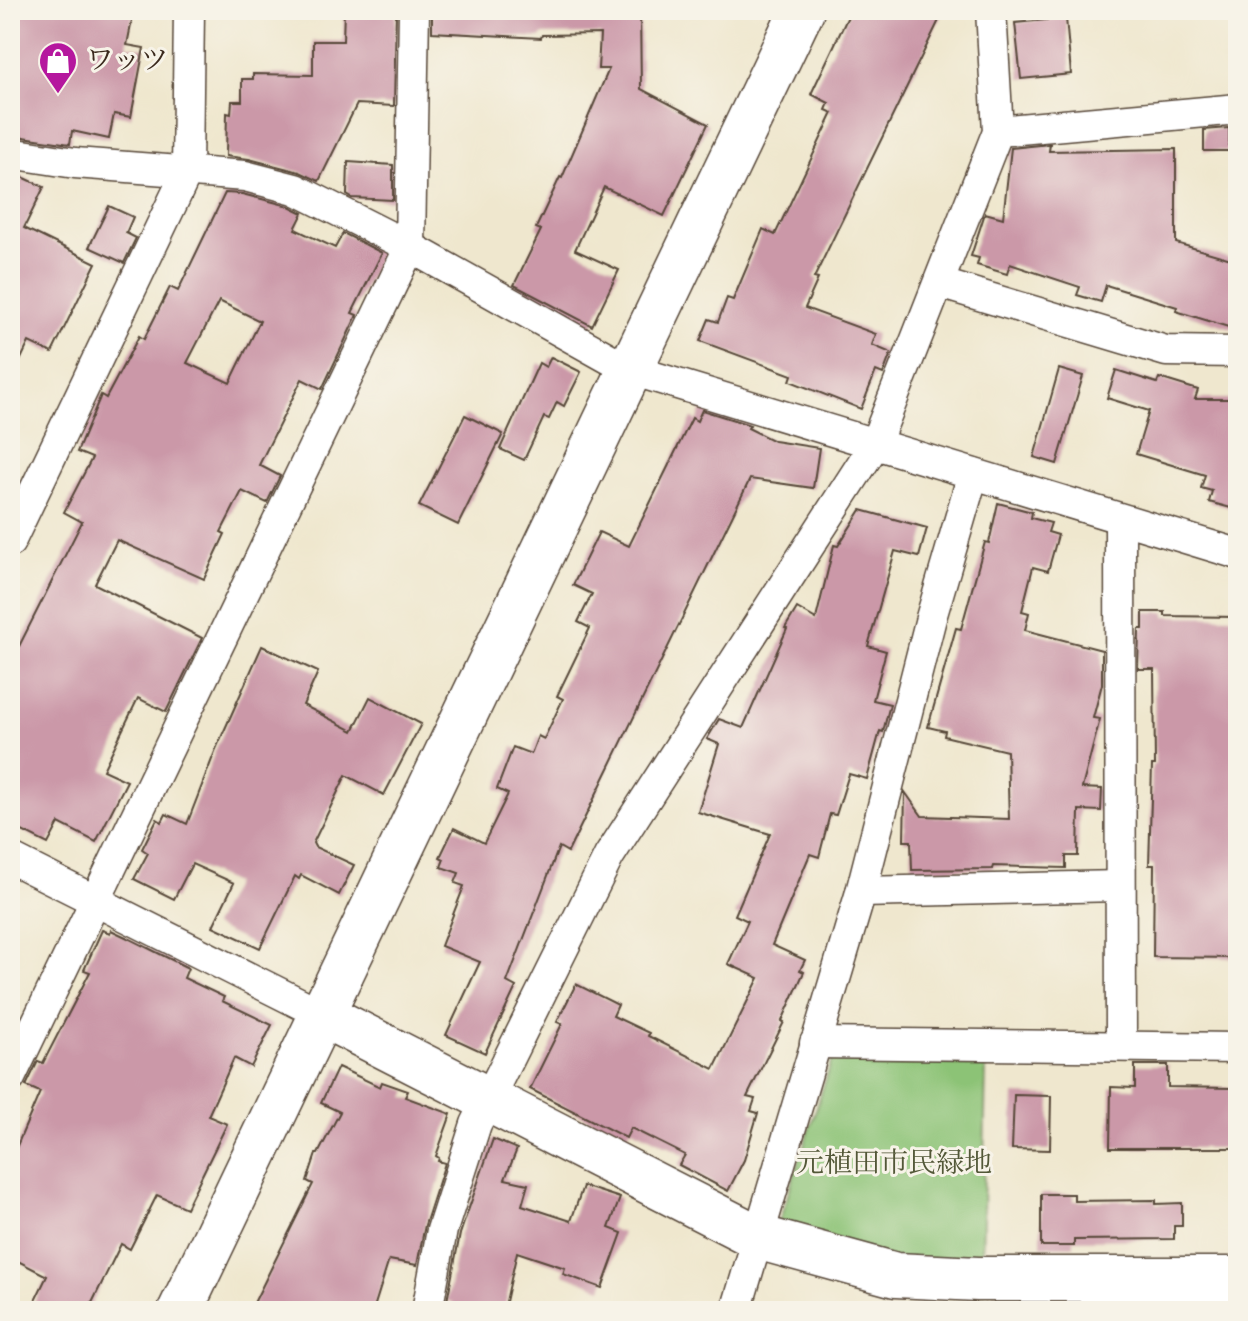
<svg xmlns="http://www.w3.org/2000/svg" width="1248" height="1321" viewBox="0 0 1248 1321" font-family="Vollkorn,'Noto Serif JP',serif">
  <rect width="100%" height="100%" fill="#f7f3e8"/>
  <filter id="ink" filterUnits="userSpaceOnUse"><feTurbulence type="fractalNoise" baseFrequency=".0125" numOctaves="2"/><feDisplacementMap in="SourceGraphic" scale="16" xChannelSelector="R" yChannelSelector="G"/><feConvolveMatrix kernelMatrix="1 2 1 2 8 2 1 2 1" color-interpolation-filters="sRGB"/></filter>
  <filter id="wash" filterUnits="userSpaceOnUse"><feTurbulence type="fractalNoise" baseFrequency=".006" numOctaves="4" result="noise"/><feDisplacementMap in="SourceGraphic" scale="32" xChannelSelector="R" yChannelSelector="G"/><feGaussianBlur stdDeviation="1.8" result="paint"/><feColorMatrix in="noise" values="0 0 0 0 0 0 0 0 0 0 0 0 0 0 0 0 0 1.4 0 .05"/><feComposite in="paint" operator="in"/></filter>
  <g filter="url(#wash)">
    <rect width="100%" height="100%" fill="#efe7ce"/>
    <path fill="#8cc376" stroke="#64764a" stroke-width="2" d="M832,1060L986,1065L982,1266L904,1261L776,1231Z"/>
    <g id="blocks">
      <g fill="#cb98a8" fill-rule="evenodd">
        <path d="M21,10H134L127,45L144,48L131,117L114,114L109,139L72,131L70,144L10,135V66Z"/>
        <path d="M344,10H396L394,106L357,104L319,181L300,172L249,159L226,156L227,113L231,114L232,101H242V79H253V74L313,75V41H343Z"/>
        <path d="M432,10H640L641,89L708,124L664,216L604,187L575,250L619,270L592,326L514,285L541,230L536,228L560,177L562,178L609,69H598L600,34L542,35L541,38L432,32Z"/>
        <path d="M851,10H944L814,278L818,279L805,308L876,334L872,345L891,353L883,374L876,371L861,409L790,381L792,375L700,341L709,319L718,322L727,298L733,300L763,229L775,235L833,113L826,110L829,103L811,94Z"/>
        <path d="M1066,18L1071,74L1021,79L1015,23Z"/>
        <path d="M1229,128V151H1204V130Z"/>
        <path d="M1050,144L1049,151L1176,149V243L1238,261V330L1176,311L1177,307L1106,285L1101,302L1077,295L1080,287L1010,264L1007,274L977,265L979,258L971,256L985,213L1003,218L1011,148Z"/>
        <path d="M348,162L393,165V200L352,198L347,195Z"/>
        <path d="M10,171L44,187L24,228L96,263L52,353L29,342L10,382Z"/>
        <path d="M225,193L242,194L289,206L303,213L295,229L335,248L343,233L382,253L352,313L357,315L322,389L302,379L259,465L280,476L267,503L242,491L221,532L225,534L204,579L117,540L95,584L202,638L166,712L138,698L103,770L127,781L96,842L59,823L48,844L10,825V664L82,522L64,512L92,458L77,452L101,395L106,398L139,336L144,339L170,287L178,291ZM219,301L260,321L230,383L187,363Z"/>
        <path d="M109,206L133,217L126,233L136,238L124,263L89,247Z"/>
        <path d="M551,357L581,372L564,406L557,402L549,419L544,417L524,460L500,449L539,363L546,367Z"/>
        <path d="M1059,369L1083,376L1057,464L1034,457Z"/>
        <path d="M1116,370L1157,383L1159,378L1198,390L1195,399H1238V510L1209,502L1212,491L1201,488L1205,475L1136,454L1149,411L1107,398Z"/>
        <path d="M702,410L750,425L748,428L774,441L819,448L813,488L750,479L568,852L559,847L507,982L516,987L485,1053L446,1035L480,962L441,946L464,886L455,883L459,873L441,867L444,859L440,857L454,828L484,843L508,794L497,789L513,747L531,754L538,736L544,739L563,699L557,696L590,628L578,622L592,594L573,585L599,532L629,546L692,418L697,421Z"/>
        <path d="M465,415L503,434L458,525L419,506Z"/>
        <path d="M998,503L1032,512L1031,518L1051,523L1048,532L1058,535L1048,571L1033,567L1022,611L1029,613L1025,630L1102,650V684L1093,718L1100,719L1082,788L1102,789L1101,811L1079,810L1078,856H1066V868L993,866L992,869L912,870L911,841H904L905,792L922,816L1009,819L1007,751L944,736L945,731L928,727L956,628L961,629L985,542L989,543Z"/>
        <path d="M861,510L927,528L919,557L895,551L868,646L886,651L873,700L890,704L883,732L880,731L867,779L849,774L836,815L830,814L819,857L810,854L772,945L805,960L800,970L804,972L782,1021L784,1022L747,1097L755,1099L751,1111L758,1113L744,1160L728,1191L679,1165L685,1155L631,1128L626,1138L530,1089L562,1024L557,1022L576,984L618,1005L613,1016L649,1033L648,1036L714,1069L759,978L728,964L748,921L735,915L770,834L698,812L719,744L707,739L719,719L743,728L787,629L785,628L797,608L816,619L834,545L838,546Z"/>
        <path d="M1143,612H1165V616L1238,617V958L1153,957L1154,865H1149L1152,765H1155L1154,669H1138L1139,629H1143Z"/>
        <path d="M262,646L318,672L303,705L353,731L370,697L421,724L384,795L346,775L313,843L315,847L354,865L339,895L301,875L299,879L295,876L260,948L213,926L234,883L192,864L174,899L134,879L148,853L142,849L157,819L162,822L166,814L187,824L216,749Z"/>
        <path d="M102,930L110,933L111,930L130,939L188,968L184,978L224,997L222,1001L272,1025L251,1067L234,1058L208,1116L227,1124L186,1208L157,1195L130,1249L121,1244L88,1311H30L47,1276L10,1257V1162L40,1092L26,1086L38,1061L43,1063L90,972L84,970Z"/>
        <path d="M1135,1065H1168V1087L1234,1088V1148H1110L1111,1087L1135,1088Z"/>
        <path d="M338,1067L380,1087L382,1082L408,1091L405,1097L451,1114L436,1156L439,1158L438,1161L445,1163L425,1225L417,1265L389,1260L373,1311H250L313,1184L307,1181L316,1154H318L340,1112L321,1103Z"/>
        <path d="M1014,1095L1051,1096L1050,1150L1012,1149Z"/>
        <path d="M493,1139L517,1149L505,1179L528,1184L522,1205L571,1221L583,1186L620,1198L609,1228L622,1233L602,1288L563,1274L565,1268L517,1252L505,1306H502L501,1311H451L453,1302L447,1301L460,1234Z"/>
        <path d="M1041,1194H1074V1201L1156,1200V1204L1182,1203V1226H1174V1239L1074,1240V1246H1041Z"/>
      </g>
    </g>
  </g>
  <g filter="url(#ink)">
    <use href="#blocks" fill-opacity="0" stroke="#564638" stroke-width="2"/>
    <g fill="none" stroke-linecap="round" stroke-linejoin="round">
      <defs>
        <g id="street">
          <path d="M998,131L1238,109"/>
          <path d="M10,153L75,163L245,176L295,189L410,247L628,369L1238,554"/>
          <path d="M939,283L1166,351L1238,352"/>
          <path d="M1120,519L1121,1046"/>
          <path d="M10,542L187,172L189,10"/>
          <path d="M10,858L323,1015"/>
          <path d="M861,892L1120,886"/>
          <path d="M815,1043L1238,1048"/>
          <path d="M10,1078L410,247L414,10"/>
          <path d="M427,1311L442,1230L476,1124L609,856L875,444L998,131L991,10"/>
          <path d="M736,1311L861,892L931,618L973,474"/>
        </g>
        <g id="secondary">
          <path d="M323,1015L757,1237L896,1275L978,1279H1238"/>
          <path d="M180,1311L802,10"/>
        </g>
      </defs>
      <use href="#street" stroke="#564638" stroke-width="33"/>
      <use href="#secondary" stroke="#564638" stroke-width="47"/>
      <use href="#street" stroke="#fff" stroke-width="30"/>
      <use href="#secondary" stroke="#fff" stroke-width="44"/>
    </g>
  </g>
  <defs>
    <symbol id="shop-pin" viewBox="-11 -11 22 30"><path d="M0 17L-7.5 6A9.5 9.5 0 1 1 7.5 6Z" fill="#b5179e" stroke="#f7f3e8"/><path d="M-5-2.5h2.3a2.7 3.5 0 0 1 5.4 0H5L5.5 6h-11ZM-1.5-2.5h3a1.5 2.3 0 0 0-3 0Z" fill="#fff"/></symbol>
  </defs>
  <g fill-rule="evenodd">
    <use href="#shop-pin" x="36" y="39" width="44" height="60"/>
  </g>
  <g text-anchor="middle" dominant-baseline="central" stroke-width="6" stroke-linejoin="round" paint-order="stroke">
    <g font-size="28" fill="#3b2a1e" stroke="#f7f3e8" text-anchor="start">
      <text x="86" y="61">ワッツ</text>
    </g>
    <g font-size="28" fill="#535838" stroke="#f7f3e8">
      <text x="894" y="1164">元植田市民緑地</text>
    </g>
  </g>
  <rect width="1248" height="1321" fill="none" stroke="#f7f3e8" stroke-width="40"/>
</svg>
